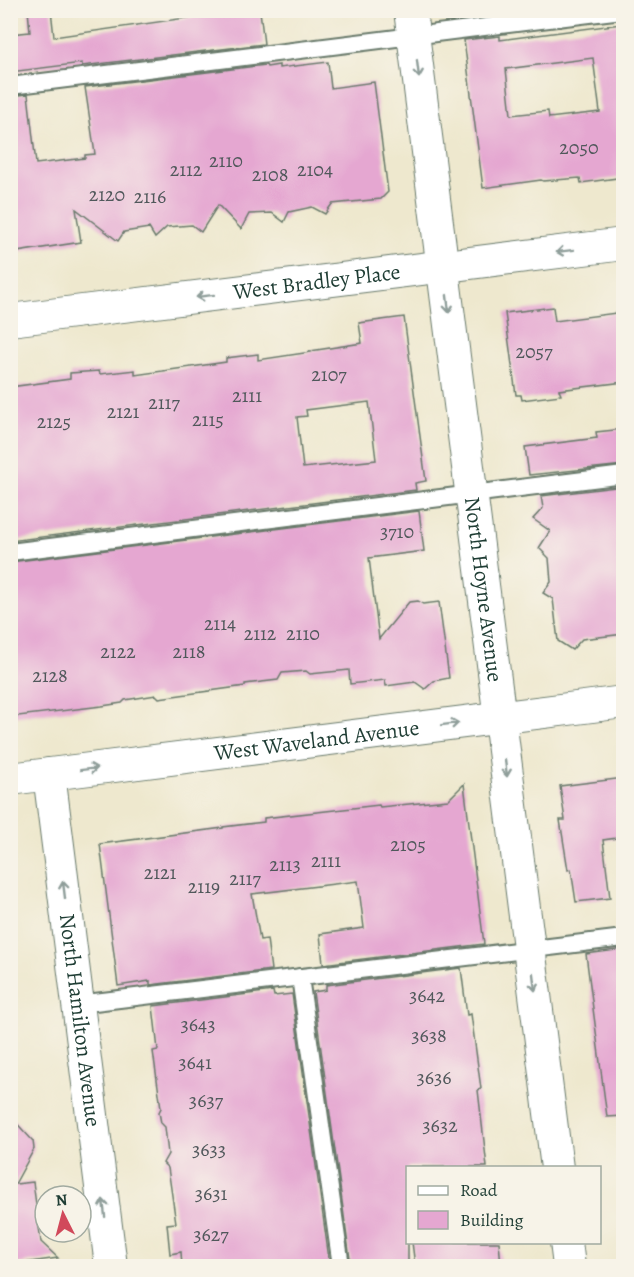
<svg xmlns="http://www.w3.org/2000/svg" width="634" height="1277" viewBox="0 0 634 1277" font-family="Alegreya,serif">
  <rect width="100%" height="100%" fill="#f7f3e8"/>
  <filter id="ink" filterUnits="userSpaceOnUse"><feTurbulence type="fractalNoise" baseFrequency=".0167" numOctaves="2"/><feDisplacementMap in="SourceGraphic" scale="12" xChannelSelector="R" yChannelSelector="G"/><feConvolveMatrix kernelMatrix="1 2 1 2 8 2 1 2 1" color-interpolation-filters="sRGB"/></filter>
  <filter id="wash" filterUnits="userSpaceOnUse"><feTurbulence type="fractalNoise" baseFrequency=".008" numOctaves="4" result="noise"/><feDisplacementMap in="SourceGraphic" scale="24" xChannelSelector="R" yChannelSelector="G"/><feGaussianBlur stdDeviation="1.35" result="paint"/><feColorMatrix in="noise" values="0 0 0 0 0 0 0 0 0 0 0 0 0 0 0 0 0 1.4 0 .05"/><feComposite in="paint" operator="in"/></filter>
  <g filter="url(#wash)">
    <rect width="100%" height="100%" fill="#eee8ce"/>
    <g id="blocks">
      <g fill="#e5a7d1" fill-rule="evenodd">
        <path d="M28,10H51L54,37L227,12V15L260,11L264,44L82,66V63L10,72V34L30,32Z"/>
        <path d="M460,10H497V15L461,19Z"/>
        <path d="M621,24L624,44V177L581,183L580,178L543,181L541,180L483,188L464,40L500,36V40ZM593,58L600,112L549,118L548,111L511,115L506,69Z"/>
        <path d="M328,62L331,88L374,82L388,192L381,199L332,204L325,214L312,207L289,212L284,222L272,213L249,214L241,229L218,205L201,232L192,225L167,227L155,238L149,228L124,232L118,241L76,209L81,242L10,253V96L28,94L36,164L85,158V155L95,154L85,87L266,65L267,67L279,65V68Z"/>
        <path d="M553,307L555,321L616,313L619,333L624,332V382L559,390L561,395L522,400L521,395H516L505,313Z"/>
        <path d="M404,317L426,481L415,483L416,490L10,541V387L70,379V373L99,371L100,374L135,370V375L226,362V358L258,354V360L311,352L310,351L362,343L359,323ZM369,402L376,460L303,468L297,417L307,416L306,410Z"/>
        <path d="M624,429V465L529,475L525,447L597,438L596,432Z"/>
        <path d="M624,486V634L582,639L572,650L558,641L553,599L543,593L551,582L549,558L539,548L550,531L533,519L543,508L541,496Z"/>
        <path d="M419,511L424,551L369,558L379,639L409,602L418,601L423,604L439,602L449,678L434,681L425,689L415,682L386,686L385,680L350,684L349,670L310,674L306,671L282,673L278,680L245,684V686L159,698L156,695L125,700L122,703L102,706L10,717V562Z"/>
        <path d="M624,778V837L603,840L610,898L576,902L571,869L568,870L560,820H565L560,786Z"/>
        <path d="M464,784L484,944L323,964L320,934L364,928L358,881L318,886L252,894L260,940L267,939L271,970L150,985V981L118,986L100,844L223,828V827L264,822V818L379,805L380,807L448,800Z"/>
        <path d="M624,949V1116L607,1117L586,954Z"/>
        <path d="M461,968L467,1015L471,1014L481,1089L478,1090L487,1167H408V1262L351,1266L313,992L326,990V985Z"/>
        <path d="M273,991L274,996L292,994L330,1266H182L181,1252L170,1254L167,1224L176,1223L168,1168L163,1163L168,1154L165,1127L161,1123L159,1112L161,1108L153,1051L158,1050L153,1006Z"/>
        <path d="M10,1116L33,1141L34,1149L15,1184L33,1182L41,1242L58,1258L10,1265Z"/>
        <path d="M412,1242H499L501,1266H415Z"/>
      </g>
    </g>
  </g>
  <g filter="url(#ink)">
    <use href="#blocks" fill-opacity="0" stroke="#67796a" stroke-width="1.5"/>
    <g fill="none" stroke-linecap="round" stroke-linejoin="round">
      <defs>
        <g id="lane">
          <path d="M10,86L622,10"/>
          <path d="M10,552L624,475"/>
          <path d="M300,977L341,1266"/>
          <path d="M78,1004L624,938"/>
        </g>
        <g id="street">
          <path id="s1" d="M410,10L557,1168"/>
          <path id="s2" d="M10,320L624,244"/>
          <path id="s3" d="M49,774L111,1266"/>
          <path id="s4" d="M10,779L624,702"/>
          <path d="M566,1242L569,1266"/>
        </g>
      </defs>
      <use href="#lane" stroke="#67796a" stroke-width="20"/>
      <use href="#street" stroke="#67796a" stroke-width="34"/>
      <use href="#lane" stroke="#fff" stroke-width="16"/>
      <use href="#street" stroke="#fff" stroke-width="32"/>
    </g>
    <defs><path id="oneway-shaft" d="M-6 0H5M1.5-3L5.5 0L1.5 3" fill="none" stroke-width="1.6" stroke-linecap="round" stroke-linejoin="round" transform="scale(1.5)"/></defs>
    <g stroke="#8f9e9a">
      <use href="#oneway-shaft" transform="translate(418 69) rotate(83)"/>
      <use href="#oneway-shaft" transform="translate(565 251) rotate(173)"/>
      <use href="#oneway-shaft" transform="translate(205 296) rotate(173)"/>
      <use href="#oneway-shaft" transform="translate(448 304) rotate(83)"/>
      <use href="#oneway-shaft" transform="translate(450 724) rotate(-7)"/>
      <use href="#oneway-shaft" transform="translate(506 768) rotate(83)"/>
      <use href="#oneway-shaft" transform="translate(89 769) rotate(-7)"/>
      <use href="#oneway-shaft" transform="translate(64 890) rotate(-97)"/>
      <use href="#oneway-shaft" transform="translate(534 982) rotate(83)"/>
      <use href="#oneway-shaft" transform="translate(104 1208) rotate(-97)"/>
    </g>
  </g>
  <g text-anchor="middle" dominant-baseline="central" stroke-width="6" stroke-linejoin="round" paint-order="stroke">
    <g font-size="20" fill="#50585b">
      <text x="579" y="147">2050</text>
      <text x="226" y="160">2110</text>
      <text x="186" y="169">2112</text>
      <text x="315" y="169">2104</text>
      <text x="270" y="174">2108</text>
      <text x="107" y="194">2120</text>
      <text x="150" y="196">2116</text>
      <text x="534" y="351">2057</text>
      <text x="329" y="374">2107</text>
      <text x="247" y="395">2111</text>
      <text x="164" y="402">2117</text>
      <text x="123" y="411">2121</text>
      <text x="208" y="419">2115</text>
      <text x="54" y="421">2125</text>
      <text x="397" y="531">3710</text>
      <text x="220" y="623">2114</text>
      <text x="260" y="633">2112</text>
      <text x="303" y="633">2110</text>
      <text x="118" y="651">2122</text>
      <text x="189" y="651">2118</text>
      <text x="50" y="675">2128</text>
      <text x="408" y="844">2105</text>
      <text x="326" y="860">2111</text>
      <text x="285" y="864">2113</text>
      <text x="160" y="872">2121</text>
      <text x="245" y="878">2117</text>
      <text x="204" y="886">2119</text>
      <text x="427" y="995">3642</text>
      <text x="198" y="1024">3643</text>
      <text x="429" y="1035">3638</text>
      <text x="195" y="1062">3641</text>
      <text x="434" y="1077">3636</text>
      <text x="206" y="1100">3637</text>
      <text x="440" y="1125">3632</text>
      <text x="209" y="1149">3633</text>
      <text x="211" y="1193">3631</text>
      <text x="211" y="1234">3627</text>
    </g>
    <g font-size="22" fill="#1f3d34" stroke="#f7f3e8">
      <text stroke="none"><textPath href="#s2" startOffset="309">West Bradley Place</textPath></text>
      <text stroke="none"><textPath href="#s1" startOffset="584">North Hoyne Avenue</textPath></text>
      <text stroke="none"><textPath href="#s4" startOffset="309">West Waveland Avenue</textPath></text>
      <text stroke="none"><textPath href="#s3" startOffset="248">North Hamilton Avenue</textPath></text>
    </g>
  </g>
  <rect width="634" height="1277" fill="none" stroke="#f7f3e8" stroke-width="36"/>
  <rect x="406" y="1166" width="195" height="78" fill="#f7f3e8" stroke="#a1aaa0" stroke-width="1.5"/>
  <rect x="418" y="1186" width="30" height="9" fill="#ffffff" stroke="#a1aaa0" stroke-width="1.5"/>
  <text x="460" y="1196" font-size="18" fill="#1f3d34">Road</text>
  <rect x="418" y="1211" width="30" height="18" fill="#e5a7d1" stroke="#a1aaa0" stroke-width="1.5"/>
  <text x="460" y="1226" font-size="18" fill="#1f3d34">Building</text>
  <g transform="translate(63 1214) rotate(354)"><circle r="28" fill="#f7f3e8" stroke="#a1aaa0" stroke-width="1.5"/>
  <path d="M0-4.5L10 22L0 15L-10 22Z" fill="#d1495b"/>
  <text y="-9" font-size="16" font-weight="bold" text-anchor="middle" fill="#1f3d34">N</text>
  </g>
</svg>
